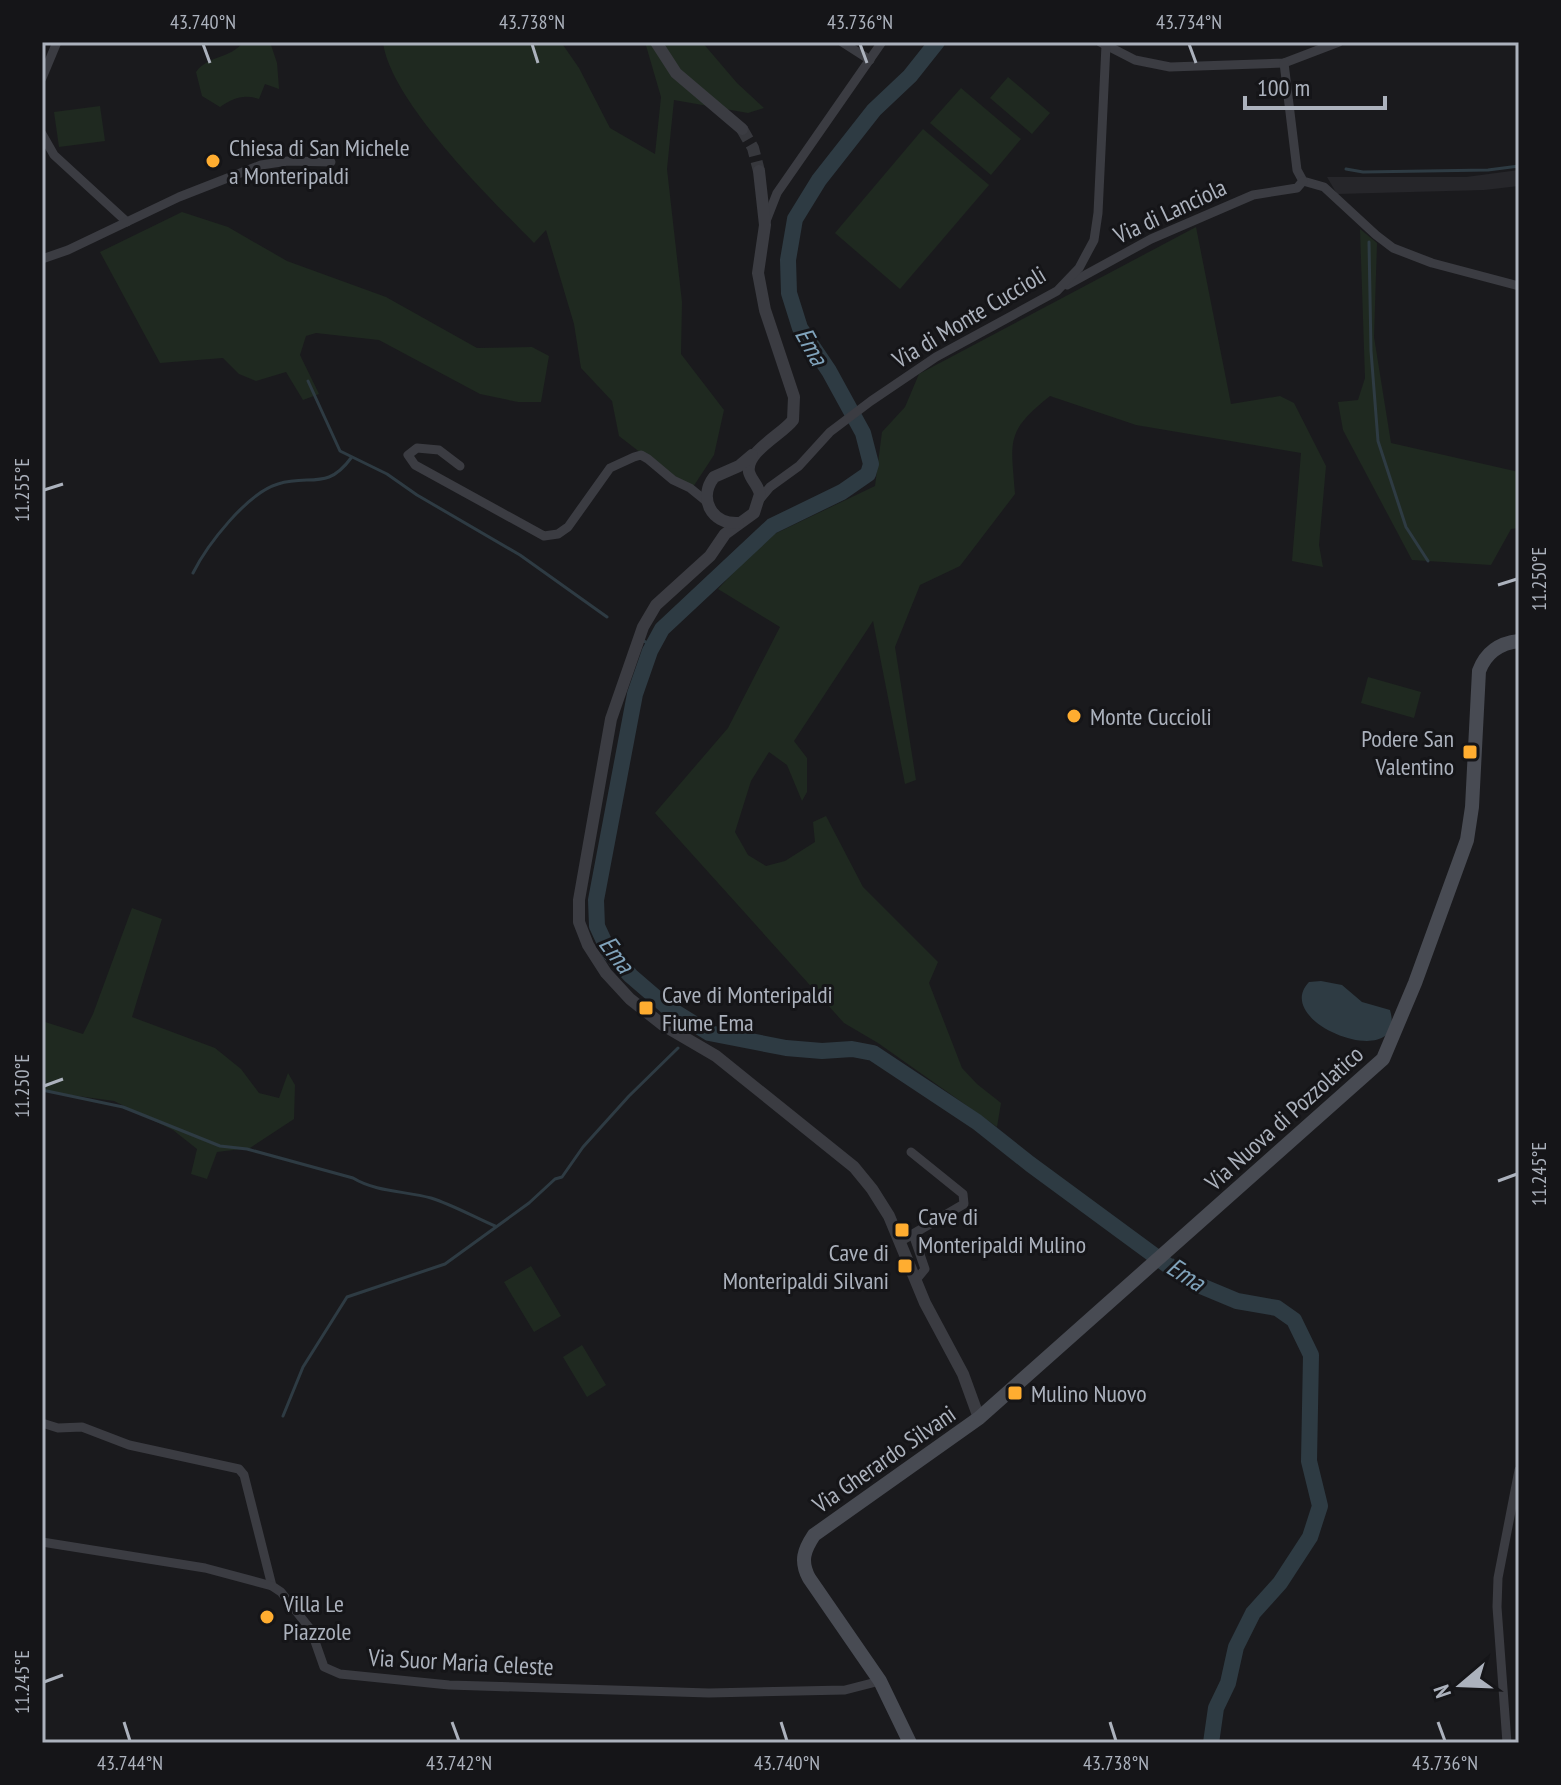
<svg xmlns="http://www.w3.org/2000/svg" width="1561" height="1785" viewBox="0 0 1561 1785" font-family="'PT Sans Narrow',sans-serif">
  <rect width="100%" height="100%" fill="#1a1a1d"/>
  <path fill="#26262a" d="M1519,170V186L1484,190L1337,194L1327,177H1466Z"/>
  <g fill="#1f2920">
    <path d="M243,42H270L277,63L279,89L265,84L259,99C244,94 233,98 220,107L202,96L196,72C208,55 231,59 243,42Z"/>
    <path d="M383,42H561L579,68L610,128L655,154L661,97L645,42H702L737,83L764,108L748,113L674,100L667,169L682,302L681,354L724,410L714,455L693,487L681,484L619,436L612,401L581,368L574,324L546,230L534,243C491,199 390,101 383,42Z"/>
    <path d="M1008,77L1050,113L1032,134L990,98Z"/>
    <path d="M961,88L1021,139L991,175L930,123Z"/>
    <path d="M100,106L105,141L59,147L54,112Z"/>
    <path d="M923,129L989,185L900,289L835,233Z"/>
    <path d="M182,212L228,227L287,261L386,297L477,348L532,347L549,356L541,402H518L480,394L379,340L316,333L306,336L300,355L319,394L303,400L286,372L256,381L239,374L223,358L160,363L100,252Z"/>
    <path d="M1196,227L1231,404L1280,396L1294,403L1326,466L1319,545L1323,567L1292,561L1301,453L1136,425L1050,396C1005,432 1011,440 1015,494L960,566L920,585L895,647L916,780L905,784L873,621L794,741L807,758V792L802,801L787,765L769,752L751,781L735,832L748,855L766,866L785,861L815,842L813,822L826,816L863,887L938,962L929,983L962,1068L977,1084L1001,1103L997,1127L878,1043L844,1023L655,813L728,728L780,627L718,589L766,538L875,486L882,432L905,407L919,374Z"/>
    <path d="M1360,229L1377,243L1374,337L1391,443L1519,472V528L1511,529L1491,565L1412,560L1343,430L1338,402L1358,400L1365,378Z"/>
    <path d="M1368,677L1421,692L1414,718L1361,703Z"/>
    <path d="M132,908L162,919L132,1017L215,1048L241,1069L259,1093L279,1098L288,1073L295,1085L294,1119L250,1148L217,1152L207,1179L191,1174L197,1149L173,1130L114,1101L42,1091V1021L83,1034L93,1014Z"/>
    <path d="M531,1266L561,1316L534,1332L504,1282Z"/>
    <path d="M582,1345L606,1385L587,1397L563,1357Z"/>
  </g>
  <path fill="#2e3b43" d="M1321,981L1342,985L1362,1002L1390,1010C1409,1075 1269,1024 1309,982Z"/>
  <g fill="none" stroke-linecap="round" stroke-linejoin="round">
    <g stroke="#2e3b43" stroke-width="3">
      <path d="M1346,169L1363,172L1488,170L1519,166"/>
      <path d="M1369,242L1371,351L1378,441L1406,527L1428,561"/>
      <path d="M308,381L340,451L387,474L417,495L520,555L607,617"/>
      <path d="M193,573C207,545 247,493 278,484C310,474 327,491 351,458"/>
      <path d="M644,641L652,646"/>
      <path d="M689,1033L693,1023"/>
      <path d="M42,1090L123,1107L220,1146L247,1149L353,1178C376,1192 405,1191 431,1198C453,1205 474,1217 495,1226"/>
      <path d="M1167,1265L1173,1260"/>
      <path d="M283,1416L303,1367L347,1297L445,1264L529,1203L555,1179L562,1177L583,1147L629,1096L678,1048"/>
    </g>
    <path stroke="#2e3b43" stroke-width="16" d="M937,42L910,76L874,110L819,180L795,219L788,260L789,293L800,328L829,371L863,433L871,464L868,474L842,492L772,526L662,629L650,651L635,694L596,900L597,926L609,952L631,976L667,1007L709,1033L786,1048L822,1051L852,1049L873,1053L977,1122L1030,1164L1189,1281L1237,1301L1277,1308L1294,1320L1311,1355L1309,1461L1320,1506L1310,1537L1280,1583L1253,1613L1236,1647L1228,1683L1216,1708L1211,1743"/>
    <path stroke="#37383d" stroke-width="12" stroke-dasharray="12 6" stroke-linecap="butt" d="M742,129L753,148L759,171"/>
    <g stroke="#3b3c42" stroke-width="9">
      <path d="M842,42L870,60"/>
      <path d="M1100,42L1135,60L1170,67L1284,63L1339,42"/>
      <path d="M1284,63L1297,170L1303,181L1324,187L1376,235L1393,248L1432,263L1519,286"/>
      <path d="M42,78L57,42"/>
      <path d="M42,134L54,155L127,222"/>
      <path d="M766,221L777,193L882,42"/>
      <path d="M42,259L68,250L179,197L261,165L288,161L331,162"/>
      <path d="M1067,285L1151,239L1253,195L1297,188L1303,181"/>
      <path d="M460,466L439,450L417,448L408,455L415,465L544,536L558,534L568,527L610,468L634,457L641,455L648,459L673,480L690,488L706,501"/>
      <path d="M760,499L770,487L799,466L830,432L871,401L936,357L1057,291L1079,268L1094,240L1098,213L1106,45"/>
      <path d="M913,1234L925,1269L916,1280"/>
      <path d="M901,1241L964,1204L963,1194L911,1152"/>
      <path d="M42,1423L58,1428L82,1427L129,1445L239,1469L244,1475L272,1586"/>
      <path d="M42,1542L205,1568L272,1586L281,1592L311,1630L324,1667L340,1674L449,1685L709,1693L845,1690L880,1681"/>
      <path d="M1507,1743L1497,1607L1498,1578L1519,1470"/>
    </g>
    <g stroke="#3b3c42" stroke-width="12">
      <path d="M656,42L676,73L742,129"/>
      <path d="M759,171L765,225L758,273L765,310L794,397L793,420C783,434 745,452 749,472C751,480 758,485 760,494L754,513L725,534L710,556L656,605L643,627L611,719L579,900V922L588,945L606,973L630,999L663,1025L716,1056L854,1167L872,1189L889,1216L925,1303L963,1374L979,1418"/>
      <path d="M738,523C711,524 698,498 714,477L739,466L752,455"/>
    </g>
    <path stroke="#484b53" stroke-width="14" d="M910,1743L880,1681L809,1578C800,1561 804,1550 814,1535L979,1418L1383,1059L1415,983L1467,840L1472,807L1479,671C1486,652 1500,643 1519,641"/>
  </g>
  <path fill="none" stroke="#acb2bd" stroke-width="3" d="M203,44L210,63M532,44L538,63M860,44L867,63M1189,44L1196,63M44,490L63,484M1498,585L1517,579M44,1086L63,1079M1498,1181L1517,1174M44,1682L63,1675M124,1722L130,1741M452,1722L459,1741M781,1722L787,1741M1110,1722L1116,1741M1438,1722L1445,1741"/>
  <g fill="#ffad30" stroke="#151518" stroke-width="3">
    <circle cx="213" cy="161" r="8"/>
    <circle cx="1074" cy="716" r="8"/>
    <rect x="1462" y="744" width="16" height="16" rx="4"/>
    <rect x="638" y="1000" width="16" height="16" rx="4"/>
    <rect x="894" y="1222" width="16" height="16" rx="4"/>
    <rect x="897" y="1258" width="16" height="16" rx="4"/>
    <rect x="1007" y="1385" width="16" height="16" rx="4"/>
    <circle cx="267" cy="1617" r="8"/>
  </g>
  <g text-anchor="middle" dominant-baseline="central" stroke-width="6" stroke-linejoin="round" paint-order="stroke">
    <g font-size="24" fill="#acb2bd" stroke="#151518" text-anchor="start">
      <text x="229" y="147">Chiesa di San Michele<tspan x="229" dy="28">a Monteripaldi</tspan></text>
      <text x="1090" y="716">Monte Cuccioli</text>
      <text x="1454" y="738" text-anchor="end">Podere San<tspan x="1454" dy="28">Valentino</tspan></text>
      <text x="662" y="994">Cave di Monteripaldi<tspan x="662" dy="28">Fiume Ema</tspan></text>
      <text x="918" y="1216">Cave di<tspan x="918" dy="28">Monteripaldi Mulino</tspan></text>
      <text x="889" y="1252" text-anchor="end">Cave di<tspan x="889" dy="28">Monteripaldi Silvani</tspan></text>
      <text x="1031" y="1393">Mulino Nuovo</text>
      <text x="283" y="1603">Villa Le<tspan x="283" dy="28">Piazzole</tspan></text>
    </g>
    <g font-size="24" fill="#acb2bd" stroke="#151518">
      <text transform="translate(1170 211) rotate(-25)">Via di Lanciola</text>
      <text transform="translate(969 317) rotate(-31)">Via di Monte Cuccioli</text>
      <text transform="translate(1284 1118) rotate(-42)">Via Nuova di Pozzolatico</text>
      <text transform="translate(884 1459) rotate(-35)">Via Gherardo Silvani</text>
      <text transform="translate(461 1662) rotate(3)">Via Suor Maria Celeste</text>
    </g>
    <g font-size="26" font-style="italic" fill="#80a3bb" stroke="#151518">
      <text transform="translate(812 346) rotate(61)">Ema</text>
      <text transform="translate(617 954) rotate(53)">Ema</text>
      <text transform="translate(1186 1274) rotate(32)">Ema</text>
    </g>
  </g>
  <rect width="1561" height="1785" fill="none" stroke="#151518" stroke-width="88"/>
  <g transform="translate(1461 1685) rotate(251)" stroke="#151518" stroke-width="6" paint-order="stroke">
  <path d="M0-6L14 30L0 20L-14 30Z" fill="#acb2bd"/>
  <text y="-12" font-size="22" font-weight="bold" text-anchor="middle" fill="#acb2bd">N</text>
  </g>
  <path d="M1245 96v12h140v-12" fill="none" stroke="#acb2bd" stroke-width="4"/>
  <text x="1257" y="96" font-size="24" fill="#acb2bd" stroke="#151518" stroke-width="6" paint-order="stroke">100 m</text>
  <rect x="44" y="44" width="1473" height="1697" fill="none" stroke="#acb2bd" stroke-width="3"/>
  <g font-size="20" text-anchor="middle" fill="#acb2bd">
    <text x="203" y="29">43.740°N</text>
    <text x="532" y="29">43.738°N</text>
    <text x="860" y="29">43.736°N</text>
    <text x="1189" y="29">43.734°N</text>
    <text transform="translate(22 490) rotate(-90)" y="7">11.255°E</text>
    <text transform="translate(1539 579) rotate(-90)" y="7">11.250°E</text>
    <text transform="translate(22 1086) rotate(-90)" y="7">11.250°E</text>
    <text transform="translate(1539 1174) rotate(-90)" y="7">11.245°E</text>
    <text transform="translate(22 1682) rotate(-90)" y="7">11.245°E</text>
    <text x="130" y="1770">43.744°N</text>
    <text x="459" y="1770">43.742°N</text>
    <text x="787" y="1770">43.740°N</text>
    <text x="1116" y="1770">43.738°N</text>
    <text x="1445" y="1770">43.736°N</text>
  </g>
</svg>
